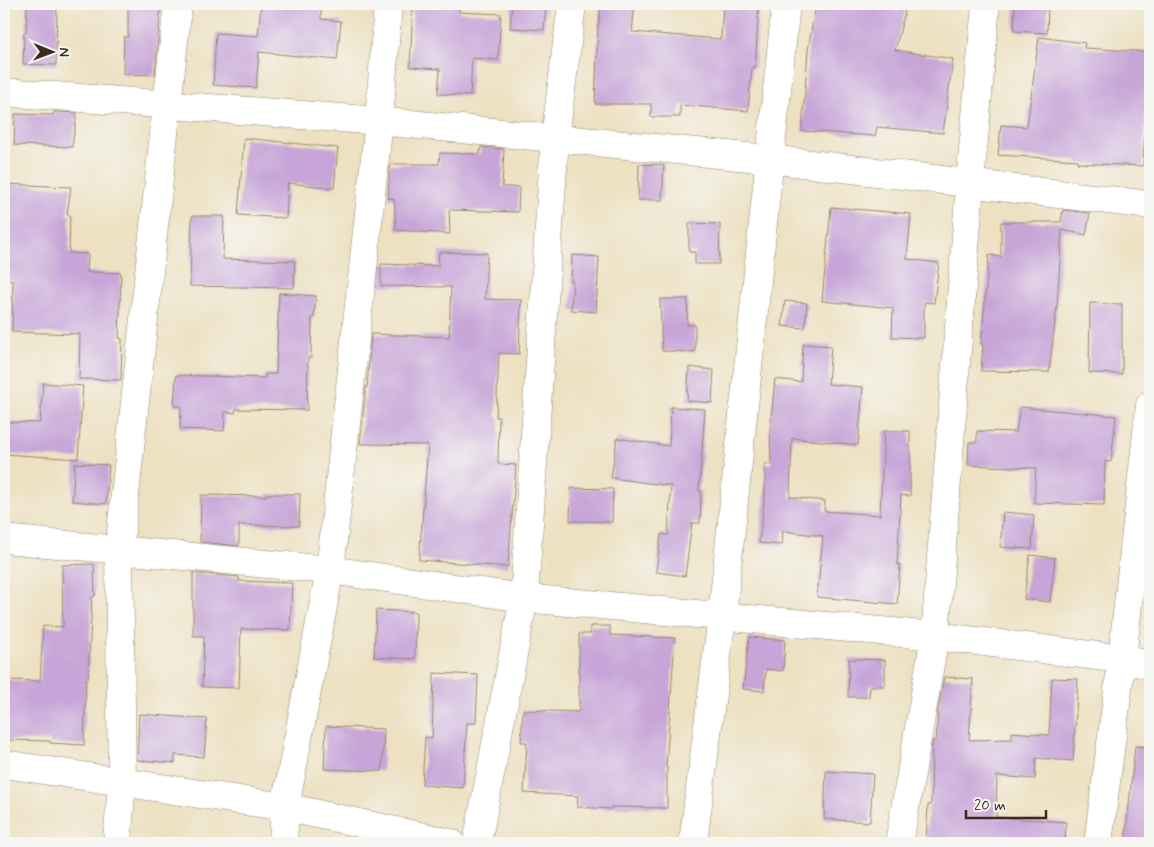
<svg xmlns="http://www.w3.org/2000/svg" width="1154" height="847" viewBox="0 0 1154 847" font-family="Mynerve,sans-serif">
  <rect width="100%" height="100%" fill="#f6f6f2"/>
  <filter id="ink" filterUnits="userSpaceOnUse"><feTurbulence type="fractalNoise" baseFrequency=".02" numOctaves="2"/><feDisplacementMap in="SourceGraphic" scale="10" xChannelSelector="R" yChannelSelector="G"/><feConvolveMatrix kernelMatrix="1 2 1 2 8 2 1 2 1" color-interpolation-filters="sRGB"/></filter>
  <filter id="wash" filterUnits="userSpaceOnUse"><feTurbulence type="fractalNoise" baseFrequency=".0096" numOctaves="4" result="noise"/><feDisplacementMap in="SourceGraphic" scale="20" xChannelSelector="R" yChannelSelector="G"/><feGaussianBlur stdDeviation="1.12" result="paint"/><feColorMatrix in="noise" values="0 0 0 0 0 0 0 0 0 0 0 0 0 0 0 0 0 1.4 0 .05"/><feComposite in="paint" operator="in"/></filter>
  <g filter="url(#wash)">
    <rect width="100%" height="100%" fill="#ede1c2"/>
    <g id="blocks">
      <g fill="#c7a5d8">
        <path d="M27,4H57L56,65L23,64L24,32L26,33Z"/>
        <path d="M128,4H161L155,75L123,74L124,37H128Z"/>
        <path d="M261,4H321V19L341,21L337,60L259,52L256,88L213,85L216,33L258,36Z"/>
        <path d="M413,4H459V12L501,14L498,60L472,58L470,96L438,94L440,69L410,67Z"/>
        <path d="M512,4H546L544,30L510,28Z"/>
        <path d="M601,4H635L632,32L721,39L723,4H759L755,68L752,67L748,111L680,105V117H651V104H595L598,28Z"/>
        <path d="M816,4H907L895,50L953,59L943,133L877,127L875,136L802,131L808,50Z"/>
        <path d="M1015,4H1048L1047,33L1014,31Z"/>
        <path d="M1039,37L1085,43L1084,48L1150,52V109H1146L1143,166L1077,163L1078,160L998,155L1001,125L1027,127Z"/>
        <path d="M54,112L77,113L72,147L14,145L15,114L53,115Z"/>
        <path d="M244,138L338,148L334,188L288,183L286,218L238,215Z"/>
        <path d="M481,147L504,149L502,187H519L518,212L449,210L450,234L396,230L394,199L388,198L390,164H439L440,153L480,154Z"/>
        <path d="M639,164L664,165L662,200H638Z"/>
        <path d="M4,184L71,187L67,215H70L69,253L88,254L87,272L121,273L119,338L122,339L121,380L79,379L80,334L12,332L13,281L4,280Z"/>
        <path d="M831,207L911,214L907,259L939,263L934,303L924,302V338L892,337L893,308L822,301Z"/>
        <path d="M1063,210L1090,213L1086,235L1062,230L1057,306L1049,372L981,371L983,345L981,344L989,255L1001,257V222H1061Z"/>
        <path d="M192,216H224L223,259L295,261L294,288L190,286Z"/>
        <path d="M689,223L720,224L719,264H695V252H689Z"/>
        <path d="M439,252L487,253L485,299L521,300L519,354L499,353L496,417H499L498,464L516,465L508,567L419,560L428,445L360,444L366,387H367L371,334L449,337L451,287L381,286V264L438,266Z"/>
        <path d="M572,255L599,257L596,312L571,310L573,282H571Z"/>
        <path d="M279,293L316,296L314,318H312L311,358H308L307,410L236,409L235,413L225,412L224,431L180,429L181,406H174L176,375L265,378V374H276Z"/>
        <path d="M660,299H688L687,325H695V352L662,351Z"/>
        <path d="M785,301L807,303L805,328L782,326Z"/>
        <path d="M1090,303L1122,304V374L1089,373Z"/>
        <path d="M803,344L831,346L828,384L863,387L858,445L792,438L790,497L825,501L824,511L880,515L884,431H910V496L901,495L897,564L900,565L897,604L817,597L823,536L783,531L782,545L759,543L765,494V464H771L770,430L775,379L801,382Z"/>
        <path d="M689,367L714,370L712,403L687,401Z"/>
        <path d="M43,383L83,386L78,459L4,454V422L40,423Z"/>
        <path d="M671,407L705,409L699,491H701L700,523H692L685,576L656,572L661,534L668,535L671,486L611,478L617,438L669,446Z"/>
        <path d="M1020,407L1116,416L1111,462L1105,461L1104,505L1034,503L1036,468L968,465L969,442H977V431L1016,432Z"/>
        <path d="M75,463L109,465L106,504L72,501Z"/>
        <path d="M571,488L613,489L612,522L570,521Z"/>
        <path d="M266,494H300L299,526L239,525V546L200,542L201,495L266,496Z"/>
        <path d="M1003,512L1034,515L1032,549L1000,547Z"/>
        <path d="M1030,555L1055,558L1050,602L1024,599Z"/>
        <path d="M94,564L95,596L92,597L88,679H86L84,745L50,743V741L5,740L7,680L40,681L43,626L63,627L62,565Z"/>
        <path d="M193,573L239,577V581L292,583L290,630L241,629L239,688L202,687L204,636H193Z"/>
        <path d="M376,610L416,612L415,659L374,657Z"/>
        <path d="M590,626H610V635L675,638L666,767H667V808L611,807V809L577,807L578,796L524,793L527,742H521L523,710L579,712V634H590Z"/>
        <path d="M749,637L785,640L783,671L766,669L764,691L743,689Z"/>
        <path d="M849,659L885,660V686H870L869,697H848Z"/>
        <path d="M434,673L478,675L476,723H467L463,788L422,785L425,737L432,738Z"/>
        <path d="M944,677L973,679L969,740L1012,739V732L1049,735L1052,678L1078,679L1073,761L1036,758L1035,779L997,776L996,817L1066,822L1065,843H926L928,805H931L932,745L933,740H936L938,710Z"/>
        <path d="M139,714L207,719L204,757L175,755V763L137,760Z"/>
        <path d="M326,726L384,729L382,771L324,769Z"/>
        <path d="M1135,746L1150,747V843H1125Z"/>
        <path d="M826,771L873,774L870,822L824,819Z"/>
      </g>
    </g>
  </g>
  <g filter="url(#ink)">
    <use href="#blocks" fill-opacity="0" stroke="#948670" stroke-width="1"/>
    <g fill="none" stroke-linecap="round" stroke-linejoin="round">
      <defs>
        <g id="street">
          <path d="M4,92L379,121L769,159L1150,205"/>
          <path d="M4,539L330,570L524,598L935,636L1122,659L1150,665"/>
          <path d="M117,843L122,783L119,550L178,4"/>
          <path d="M283,843L285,807L330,570L379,121L388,4"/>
          <path d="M477,843L524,598L555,138L572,4"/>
          <path d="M693,843L722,616L786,4"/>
          <path d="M899,843L935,636L970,184L986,4"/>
          <path d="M1098,843L1122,659L1150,405"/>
        </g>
        <path id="secondary" d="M4,764L285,807L451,843"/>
      </defs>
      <use href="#street" stroke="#948670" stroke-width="29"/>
      <use href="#secondary" stroke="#948670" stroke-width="29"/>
      <use href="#street" stroke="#fff" stroke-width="28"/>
      <use href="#secondary" stroke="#fff" stroke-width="28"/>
    </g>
  </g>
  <rect width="1154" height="847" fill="none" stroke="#f6f6f2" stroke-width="20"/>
  <g transform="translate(52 52) rotate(91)" stroke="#f6f6f2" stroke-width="4" paint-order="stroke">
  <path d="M0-4L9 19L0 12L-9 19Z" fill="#3b2a1e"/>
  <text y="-8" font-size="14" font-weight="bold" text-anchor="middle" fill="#3b2a1e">N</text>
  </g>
  <path d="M966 810v8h80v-8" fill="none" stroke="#3b2a1e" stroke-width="2.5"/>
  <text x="974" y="810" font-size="15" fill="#3b2a1e" stroke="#f6f6f2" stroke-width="4" paint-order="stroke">20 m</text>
</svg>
